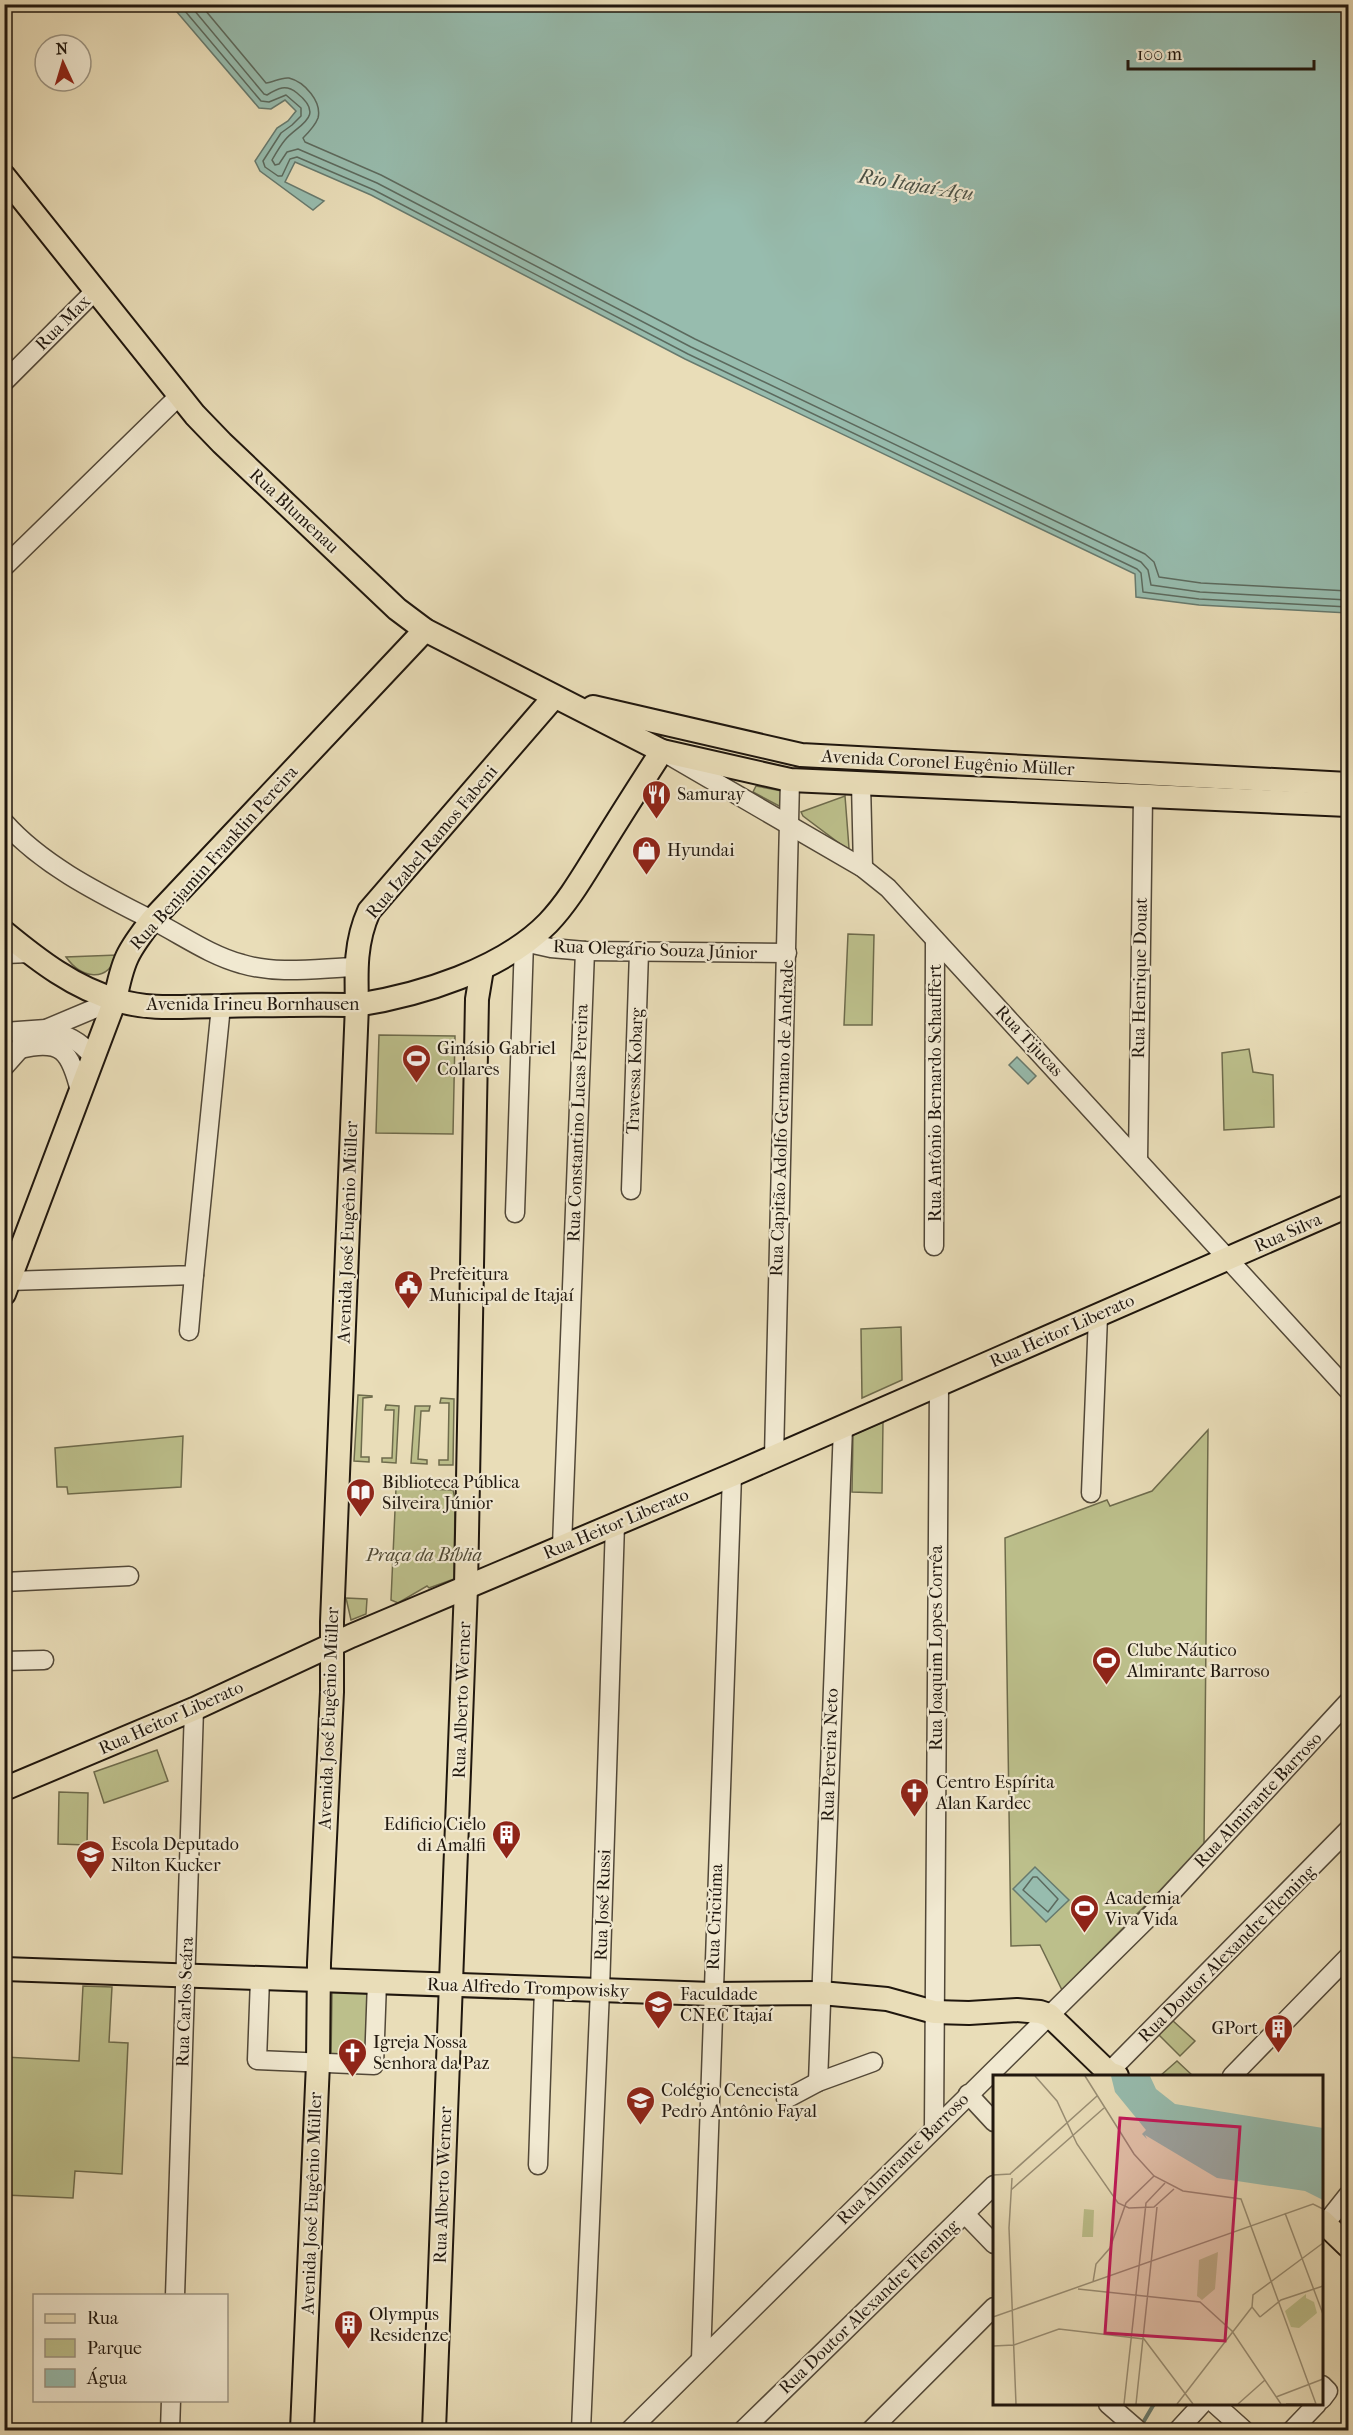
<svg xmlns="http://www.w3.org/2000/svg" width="1353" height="2435" viewBox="0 0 1353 2435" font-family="'IM FELL French Canon',serif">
  <rect width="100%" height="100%" fill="#e9ddb8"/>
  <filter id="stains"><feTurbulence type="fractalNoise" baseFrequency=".00333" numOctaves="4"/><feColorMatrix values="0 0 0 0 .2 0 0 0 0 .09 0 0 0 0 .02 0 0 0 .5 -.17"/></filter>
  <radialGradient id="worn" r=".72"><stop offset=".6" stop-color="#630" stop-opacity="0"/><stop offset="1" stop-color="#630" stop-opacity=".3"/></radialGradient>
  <g fill="#bcbf8b" stroke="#6e6b4c" stroke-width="1.5">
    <path d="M756,786L782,791L781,807L753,792Z"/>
    <path d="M845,796L849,848L847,849L803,816L801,812Z"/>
    <path d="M848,934L874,935L872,1025H844Z"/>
    <path d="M117,955C107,984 81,978 66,957Z"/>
    <path d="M379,1035L455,1036L453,1134L376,1133Z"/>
    <path d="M1249,1049L1253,1072L1273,1075L1274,1127L1224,1130L1222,1053Z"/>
    <path d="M901,1327L902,1380L862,1398L861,1329Z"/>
    <path d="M358,1395L372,1396V1397L363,1398L361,1457H369V1462L354,1461Z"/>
    <path d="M441,1398L454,1399L453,1465H439V1460H448L449,1403H440Z"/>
    <path d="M386,1405L399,1406L396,1463L382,1462V1458H392L394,1410H385Z"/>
    <path d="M415,1406H430L429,1411H421L418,1459L427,1460V1464L411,1463Z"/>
    <path d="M883,1422L882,1493L852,1492L853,1435Z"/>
    <path d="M1208,1430L1204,1846L1062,1990L1040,1945L1011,1946L1005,1538L1107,1500L1110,1506L1152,1491Z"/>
    <path d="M183,1436L181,1487L68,1494L67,1487H57L55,1448Z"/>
    <path d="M396,1488L453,1490L455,1499L454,1579L429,1588L427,1586L398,1603L391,1600Z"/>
    <path d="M346,1598L367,1599L366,1614L351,1620Z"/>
    <path d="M157,1750L168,1781L104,1803L94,1772Z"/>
    <path d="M59,1792L88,1793L87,1845L58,1844Z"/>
    <path d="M83,1986L112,1987L109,2042L128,2043L122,2174L75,2171L73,2198L5,2195V2057L79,2061Z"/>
    <path d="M332,1992L372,1993L371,2060L331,2059Z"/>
    <path d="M1172,2020L1195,2041L1180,2056L1158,2034Z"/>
    <path d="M1177,2061L1193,2076H1160Z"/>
  </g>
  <g fill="#97bcae" stroke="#677a6e" stroke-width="1.5">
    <path d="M171,5H1348V613L1199,605L1136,597L1135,574L685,359L371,195L295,162L285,182L324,201L313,210L260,171L255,161L277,128L288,121L296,111L285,100L271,109L259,108Z"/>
    <path d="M1017,1057L1036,1076L1028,1084L1009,1065Z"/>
    <path d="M1035,1867L1069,1900L1046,1922L1013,1889Z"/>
  </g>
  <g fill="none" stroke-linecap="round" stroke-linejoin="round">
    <g stroke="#5c6a5e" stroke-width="1.5">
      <path d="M179,4L261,101L269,102L286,95L301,108V116L292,125L281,133L263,161L265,167L278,176H282L290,159L297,157L374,190L688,354L1137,569L1141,573L1143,592L1199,599L1348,607"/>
      <path d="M189,4L264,94L267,95C278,88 286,84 297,93C327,117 297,125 285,140C280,146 276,153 272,160L275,165L279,164L287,152L298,149L377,183L691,347L1141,562L1148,570L1151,585L1200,592L1348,600"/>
      <path d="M200,4L266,83C274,82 281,77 289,78C305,82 322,102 318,118C315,126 309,132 303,138L305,142L381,175L695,339L1145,554L1154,562L1159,577L1201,583L1348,591"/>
      <path d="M1033,1877H1037L1058,1899L1048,1912L1023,1890Z"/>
    </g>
    <path stroke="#677a6e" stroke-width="4" d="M1141,2426L1154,2404"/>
    <defs>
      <g id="minor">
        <path d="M4,382L96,290"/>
        <path d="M4,567L179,396"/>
        <path d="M672,757L863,868L888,888L1348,1390"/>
        <path d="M861,783L863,868"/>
        <path d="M4,822C43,866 101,894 152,920C182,935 209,955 242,964C279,975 318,968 356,967"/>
        <path d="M4,954L31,953"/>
        <path d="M46,1029C66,1035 80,1040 93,1057"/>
        <path d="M4,1032L46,1029L115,1000"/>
        <path d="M20,1049C62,1039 70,1051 80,1091"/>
        <path d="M4,1067L20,1049L22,1039"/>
        <path d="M1138,1160L1143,796"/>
        <path d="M631,1190L639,952"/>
        <path d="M515,1213L524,942L551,948L585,951L787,953"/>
        <path d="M934,1246L935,940"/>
        <path d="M9,1281L194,1275L221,1006"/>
        <path d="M189,1331L194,1275"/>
        <path d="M774,1457L790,780"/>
        <path d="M1091,1493L1098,1316"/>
        <path d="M562,1546L585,951"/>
        <path d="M4,1582L129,1576"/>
        <path d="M4,1661L44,1660"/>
        <path d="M260,1979L257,2060L374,2065L377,1982"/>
        <path d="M1105,2076L1348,1830"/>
        <path d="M1232,2076L1348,1957"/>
        <path d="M818,2082L843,1427"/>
        <path d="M968,2094L994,2122"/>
        <path d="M786,2099L818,2082L873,2062"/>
        <path d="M934,2128L939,1385"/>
        <path d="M538,2165L544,1988"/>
        <path d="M965,2214L994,2244"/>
        <path d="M1325,2224L1348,2195"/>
        <path d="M175,2296L194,1709"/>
        <path d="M701,2359L732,1475"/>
        <path d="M1322,2385L1328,2391L1322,2399"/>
        <path d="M1108,2404L1138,2430"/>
        <path d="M1215,2404L1244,2430"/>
        <path d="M170,2430L171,2400"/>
        <path d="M581,2430L600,1990L615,1524"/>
        <path d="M630,2430L1148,1918L1348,1702"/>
        <path d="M743,2430L994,2185"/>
        <path d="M871,2430L994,2307"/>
        <path d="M1178,2430L1202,2404"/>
        <path d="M1292,2430L1317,2404"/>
      </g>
      <g id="major">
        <path d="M4,176L195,415L222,443L397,609L425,630L662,751L790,780L1348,805"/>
        <path d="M593,707L801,755L1348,784"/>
        <path d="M4,932C38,960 74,988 117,1000C150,1011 186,1006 221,1006C266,1005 312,1004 357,1005C420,995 502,970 548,923C568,902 583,876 598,852C619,818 640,785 662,751"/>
        <path d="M4,1294L115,1000C123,960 127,952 152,920L425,630"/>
        <path d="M4,1789L194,1709L351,1636L732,1475L1348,1206"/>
        <path d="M4,1969L712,1994L821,1993L887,1999L934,2012L969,2013L1017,2010L1040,2012L1049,2015L1109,2073L1117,2076"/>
        <path d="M1322,2221L1348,2246"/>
        <path d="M302,2430L318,2063L319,1963L332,1692V1622L357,1005C356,971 355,942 369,911L554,697"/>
        <path d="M434,2430L466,1587L477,999L482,969"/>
      </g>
    </defs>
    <use href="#minor" stroke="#524838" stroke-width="21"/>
    <use href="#major" stroke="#20170e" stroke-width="26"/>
    <use href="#minor" stroke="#f1e9d1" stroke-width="18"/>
    <use href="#major" stroke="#e9ddb8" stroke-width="22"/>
  </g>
  <defs>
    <symbol id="restaurant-pin" viewBox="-11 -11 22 30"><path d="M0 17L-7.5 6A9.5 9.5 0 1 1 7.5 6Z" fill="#8f2418" stroke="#f1e9d1"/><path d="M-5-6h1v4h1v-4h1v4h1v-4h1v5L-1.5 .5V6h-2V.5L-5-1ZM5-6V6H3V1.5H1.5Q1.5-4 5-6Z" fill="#fff"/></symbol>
    <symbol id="shop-pin" viewBox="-11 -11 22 30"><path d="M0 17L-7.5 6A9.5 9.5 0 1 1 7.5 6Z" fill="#8f2418" stroke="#f1e9d1"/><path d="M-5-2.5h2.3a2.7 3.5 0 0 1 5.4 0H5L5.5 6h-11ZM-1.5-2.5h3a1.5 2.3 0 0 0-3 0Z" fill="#fff"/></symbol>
    <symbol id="stadium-pin" viewBox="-11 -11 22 30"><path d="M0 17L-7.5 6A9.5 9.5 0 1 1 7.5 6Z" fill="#8f2418" stroke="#f1e9d1"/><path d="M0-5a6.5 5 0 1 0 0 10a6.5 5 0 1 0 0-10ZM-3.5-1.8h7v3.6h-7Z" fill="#fff"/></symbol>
    <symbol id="civic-pin" viewBox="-11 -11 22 30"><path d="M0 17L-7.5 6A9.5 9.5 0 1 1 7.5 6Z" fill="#8f2418" stroke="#f1e9d1"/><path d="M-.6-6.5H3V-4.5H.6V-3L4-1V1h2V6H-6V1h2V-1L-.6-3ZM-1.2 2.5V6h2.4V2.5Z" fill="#fff"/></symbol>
    <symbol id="library-pin" viewBox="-11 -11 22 30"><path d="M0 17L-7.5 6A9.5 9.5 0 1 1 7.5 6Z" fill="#8f2418" stroke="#f1e9d1"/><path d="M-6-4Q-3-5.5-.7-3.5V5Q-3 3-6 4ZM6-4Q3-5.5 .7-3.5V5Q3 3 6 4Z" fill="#fff"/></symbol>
    <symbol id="church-pin" viewBox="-11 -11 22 30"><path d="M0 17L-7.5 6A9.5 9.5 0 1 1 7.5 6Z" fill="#8f2418" stroke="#f1e9d1"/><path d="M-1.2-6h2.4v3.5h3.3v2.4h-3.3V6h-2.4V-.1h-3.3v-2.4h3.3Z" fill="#fff"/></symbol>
    <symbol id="building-pin" viewBox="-11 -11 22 30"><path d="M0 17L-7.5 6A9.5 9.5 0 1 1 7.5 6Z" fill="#8f2418" stroke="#f1e9d1"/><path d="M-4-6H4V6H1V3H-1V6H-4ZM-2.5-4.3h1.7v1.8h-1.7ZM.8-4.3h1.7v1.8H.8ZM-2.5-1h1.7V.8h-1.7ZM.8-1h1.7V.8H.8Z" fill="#fff"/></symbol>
    <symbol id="school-pin" viewBox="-11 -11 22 30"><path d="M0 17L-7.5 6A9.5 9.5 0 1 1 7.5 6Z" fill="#8f2418" stroke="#f1e9d1"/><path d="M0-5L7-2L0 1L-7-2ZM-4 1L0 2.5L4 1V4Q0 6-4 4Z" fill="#fff"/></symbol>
    <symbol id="university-pin" viewBox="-11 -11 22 30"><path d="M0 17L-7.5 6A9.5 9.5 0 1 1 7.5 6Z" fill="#8f2418" stroke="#f1e9d1"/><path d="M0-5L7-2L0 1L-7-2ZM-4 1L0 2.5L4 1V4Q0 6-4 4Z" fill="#fff"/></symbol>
  </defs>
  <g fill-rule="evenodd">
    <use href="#restaurant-pin" x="640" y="778" width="33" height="45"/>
    <use href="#shop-pin" x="630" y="834" width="33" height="45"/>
    <use href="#stadium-pin" x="400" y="1042" width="33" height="45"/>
    <use href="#civic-pin" x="392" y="1268" width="33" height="45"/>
    <use href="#library-pin" x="344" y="1476" width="33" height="45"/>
    <use href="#stadium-pin" x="1090" y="1644" width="33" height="45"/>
    <use href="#church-pin" x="898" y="1776" width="33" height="45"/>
    <use href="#building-pin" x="490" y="1818" width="33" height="45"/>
    <use href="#school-pin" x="74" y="1838" width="33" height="45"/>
    <use href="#stadium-pin" x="1068" y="1892" width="33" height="45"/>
    <use href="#university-pin" x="642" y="1988" width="33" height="45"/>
    <use href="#building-pin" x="1262" y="2012" width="33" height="45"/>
    <use href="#church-pin" x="336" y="2036" width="33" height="45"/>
    <use href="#school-pin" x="624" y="2084" width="33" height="45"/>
    <use href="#building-pin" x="332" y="2308" width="33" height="45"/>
  </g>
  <g text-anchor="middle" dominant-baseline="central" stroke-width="4.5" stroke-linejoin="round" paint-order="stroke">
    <g font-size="18" fill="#20170e" stroke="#f1e9d1">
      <text transform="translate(63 323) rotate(-45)">Rua Max</text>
      <text transform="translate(294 511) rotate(43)">Rua Blumenau</text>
      <text transform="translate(948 763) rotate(3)">Avenida Coronel Eugênio Müller</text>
      <text transform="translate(432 842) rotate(-50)">Rua Izabel Ramos Fabeni</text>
      <text transform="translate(214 858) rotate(-48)">Rua Benjamin Franklin Pereira</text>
      <text transform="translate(655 950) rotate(2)">Rua Olegário Souza Júnior</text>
      <text transform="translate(1140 978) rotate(-89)">Rua Henrique Douat</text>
      <text x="253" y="1004">Avenida Irineu Bornhausen</text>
      <text transform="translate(1029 1041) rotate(47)">Rua Tijucas</text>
      <text transform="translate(635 1071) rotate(-88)">Travessa Kobarg</text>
      <text transform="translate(935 1093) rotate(-90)">Rua Antônio Bernardo Schauffert</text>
      <text transform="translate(782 1118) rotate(-88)">Rua Capitão Adolfo Germano de Andrade</text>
      <text transform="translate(578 1123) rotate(-88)">Rua Constantino Lucas Pereira</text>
      <text transform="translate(348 1232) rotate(-88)">Avenida José Eugênio Müller</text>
      <text transform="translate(1288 1233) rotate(-24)">Rua Silva</text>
      <text transform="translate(1062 1331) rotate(-24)">Rua Heitor Liberato</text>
      <text transform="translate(616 1524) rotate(-23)">Rua Heitor Liberato</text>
      <text transform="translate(936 1648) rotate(-90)">Rua Joaquim Lopes Corrêa</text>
      <text transform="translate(462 1700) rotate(-88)">Rua Alberto Werner</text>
      <text transform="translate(171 1718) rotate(-24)">Rua Heitor Liberato</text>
      <text transform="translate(329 1718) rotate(-88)">Avenida José Eugênio Müller</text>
      <text transform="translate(830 1755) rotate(-88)">Rua Pereira Neto</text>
      <text transform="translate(1258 1800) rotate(-47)">Rua Almirante Barroso</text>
      <text transform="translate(603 1905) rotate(-88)">Rua José Russi</text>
      <text transform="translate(715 1917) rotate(-88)">Rua Criciúma</text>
      <text transform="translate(1227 1954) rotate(-45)">Rua Doutor Alexandre Fleming</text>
      <text transform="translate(528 1988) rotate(2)">Rua Alfredo Trompowisky</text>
      <text transform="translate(185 2002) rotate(-88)">Rua Carlos Seára</text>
      <text transform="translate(903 2159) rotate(-45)">Rua Almirante Barroso</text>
      <text transform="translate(443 2185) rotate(-88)">Rua Alberto Werner</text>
      <text transform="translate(312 2203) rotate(-88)">Avenida José Eugênio Müller</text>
      <text transform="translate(869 2307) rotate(-44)">Rua Doutor Alexandre Fleming</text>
    </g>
    <g font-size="18" fill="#20170e" stroke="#f1e9d1" text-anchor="start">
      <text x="677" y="794">Samuray</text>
      <text x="667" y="850">Hyundai</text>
      <text x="437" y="1048">Ginásio Gabriel<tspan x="437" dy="21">Collares</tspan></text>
      <text x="429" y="1274">Prefeitura<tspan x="429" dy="21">Municipal de Itajaí</tspan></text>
      <text x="382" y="1482">Biblioteca Pública<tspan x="382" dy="21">Silveira Júnior</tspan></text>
      <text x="1127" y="1650">Clube Náutico<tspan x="1127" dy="21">Almirante Barroso</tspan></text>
      <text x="936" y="1782">Centro Espírita<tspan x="936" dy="21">Alan Kardec</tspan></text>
      <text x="486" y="1824" text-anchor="end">Edificio Cielo<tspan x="486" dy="21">di Amalfi</tspan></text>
      <text x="111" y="1844">Escola Deputado<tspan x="111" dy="21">Nilton Kucker</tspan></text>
      <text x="1105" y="1898">Academia<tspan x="1105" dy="21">Viva Vida</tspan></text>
      <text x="680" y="1994">Faculdade<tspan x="680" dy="21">CNEC Itajaí</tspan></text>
      <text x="1258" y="2028" text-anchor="end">GPort</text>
      <text x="373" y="2042">Igreja Nossa<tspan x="373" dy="21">Senhora da Paz</tspan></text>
      <text x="661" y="2090">Colégio Cenecista<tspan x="661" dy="21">Pedro Antônio Fayal</tspan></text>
      <text x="369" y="2314">Olympus<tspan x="369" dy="21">Residenze</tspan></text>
    </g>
    <g font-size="18" font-style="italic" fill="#4f4934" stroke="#f1e9d1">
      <text x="424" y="1555">Praça da Bíblia</text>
    </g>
    <g font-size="20" font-style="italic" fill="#4a5146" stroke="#f1e9d1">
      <text transform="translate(916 185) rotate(9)">Rio Itajaí-Açu</text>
    </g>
  </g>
  <g transform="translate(993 2075)">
    <rect width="330" height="330" fill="#e9ddb8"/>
    <path d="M91,134L101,135L100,162H89ZM225,177L222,214L209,225L204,221L206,185ZM313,219V223L321,227L324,238L306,253L298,252L292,236Z" fill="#bcbf8b"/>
    <path d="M118,1H157L163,14L182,29L330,53V125L312,116L224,103L152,60L154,64L149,59L153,55L122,17Z" fill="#97bcae"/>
    <path fill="none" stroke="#998e74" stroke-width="1.5" d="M42,1L64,26L84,69L125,128L136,133L161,132L181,114M92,1L141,79L161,101L190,116L248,124L323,329M17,99L104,21M0,100L18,99M19,103L16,153L23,329M18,115L111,33M292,138L330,239M100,207L103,189L117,173L133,128L161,101M85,214L207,227L239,256L288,329M0,242L320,129L330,134M267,242L259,232L260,220L330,168M267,242L288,225L330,211M0,271L21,270L66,254L151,264L200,329M283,322L330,304M131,329L153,128L172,108M143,329L164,132M184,329L259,232M245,329L272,305M293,329H322"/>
    <path fill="#c2185b" fill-opacity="0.15" stroke="#c2185b" stroke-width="3" d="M127,43L247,52L232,266L112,258Z"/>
    <rect width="330" height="330" fill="none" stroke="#20170e" stroke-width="3"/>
  </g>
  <rect width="1353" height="2435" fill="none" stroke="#e9ddb8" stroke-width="24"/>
  <rect x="6" y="6" width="1341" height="2423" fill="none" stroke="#20170e" stroke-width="3"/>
  <rect x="12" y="12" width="1329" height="2411" fill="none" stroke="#20170e" stroke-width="1.5"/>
  <rect x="33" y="2294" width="195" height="108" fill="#f1e9d1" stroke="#9d9583" stroke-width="1.5"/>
  <rect x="45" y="2314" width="30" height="9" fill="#e9ddb8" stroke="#9d9583" stroke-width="1.5"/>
  <text x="87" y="2324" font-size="18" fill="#20170e">Rua</text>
  <rect x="45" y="2339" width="30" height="18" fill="#bcbf8b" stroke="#9d9583" stroke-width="1.5"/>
  <text x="87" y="2354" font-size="18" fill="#20170e">Parque</text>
  <rect x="45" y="2369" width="30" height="18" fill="#97bcae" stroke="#9d9583" stroke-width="1.5"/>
  <text x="87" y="2384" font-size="18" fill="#20170e">Água</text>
  <g transform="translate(63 63) rotate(356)"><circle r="28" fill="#f1e9d1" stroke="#9d9583" stroke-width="1.5"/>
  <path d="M0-4.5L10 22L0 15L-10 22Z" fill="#8f2418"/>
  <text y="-9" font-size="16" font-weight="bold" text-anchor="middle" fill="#20170e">N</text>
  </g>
  <path d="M1128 60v9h186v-9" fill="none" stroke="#20170e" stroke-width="3"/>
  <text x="1137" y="60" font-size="18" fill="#20170e" stroke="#f1e9d1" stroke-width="4.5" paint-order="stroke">100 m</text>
  <rect width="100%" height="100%" filter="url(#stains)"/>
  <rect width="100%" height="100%" fill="url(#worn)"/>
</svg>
